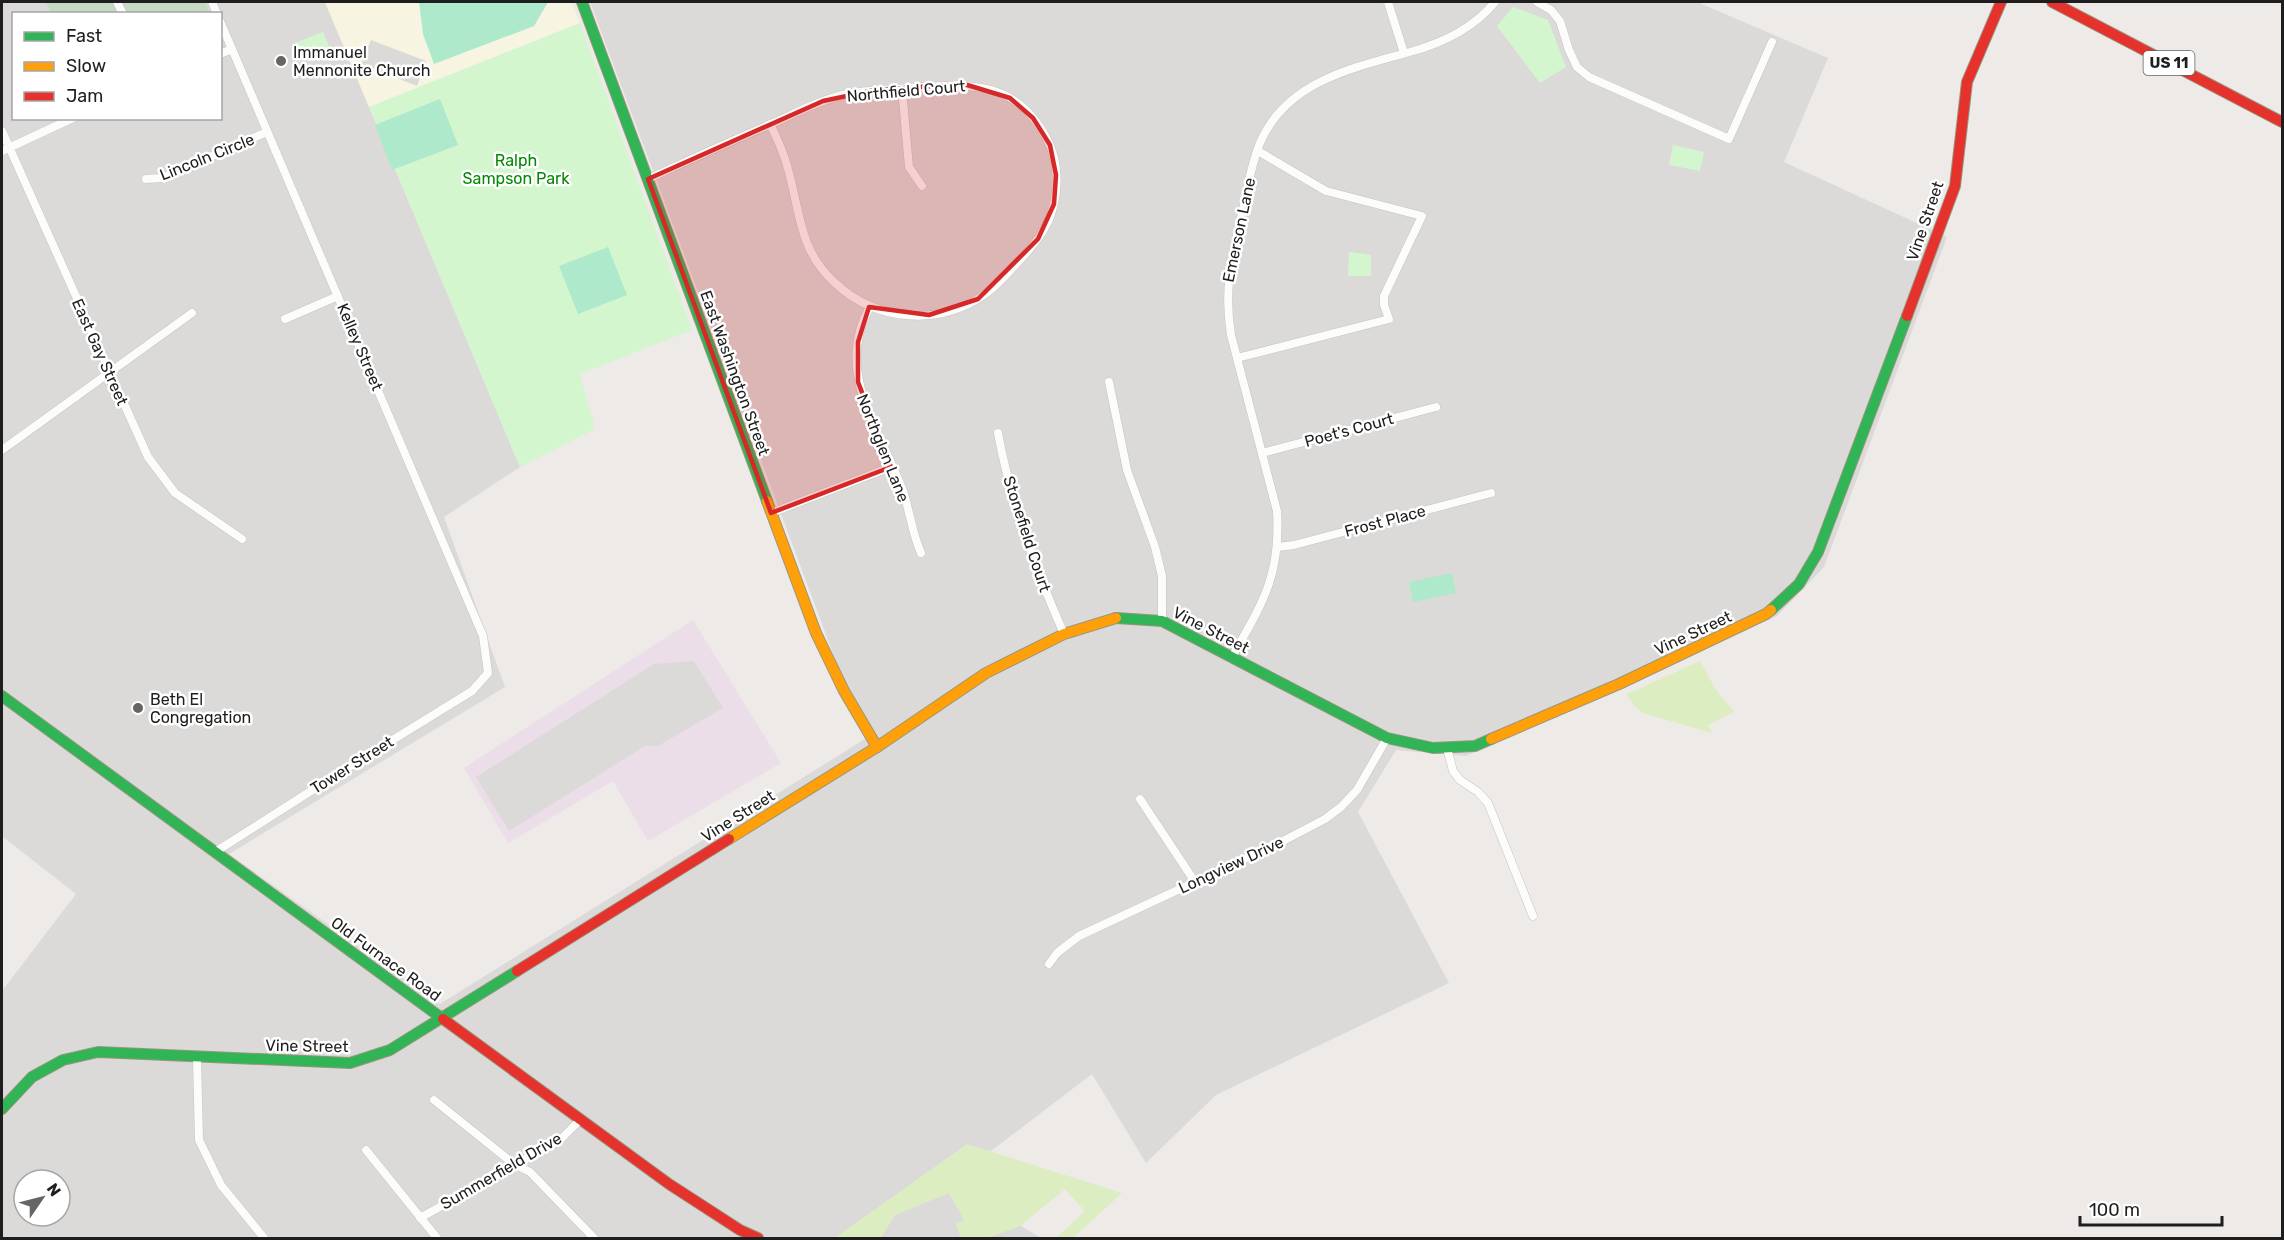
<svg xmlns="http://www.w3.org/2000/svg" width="2284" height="1240" viewBox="0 0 2284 1240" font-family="Rubik,sans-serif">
  <rect width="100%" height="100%" fill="#edeae7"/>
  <path fill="#dcdad8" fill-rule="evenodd" d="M2,2H325L520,467L444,517L505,687L229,854L440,1004L865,739L590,2H1697L1828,58L1784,162L1947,237L1824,567L1777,616L1466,756L1396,750L1358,812L1449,983L1216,1095L1146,1163L1092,1074L949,1183L1041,1238H2V991L76,894L2,836ZM14,14H220V118H14ZM24,1180H60V1216H24Z"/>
  <path fill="#ebdee8" d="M693,620L781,763L648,841L613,781L508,843L464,768Z"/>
  <path fill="#f7f4e2" d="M325,2H571L580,23L369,107Z"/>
  <g fill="#dbdad8">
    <path d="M371,40L426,61L417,86L361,64Z"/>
    <path d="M694,661L723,708L658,746H645L509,831L476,777L654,664Z"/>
  </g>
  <g fill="#ddedc2">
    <path d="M1700,661L1716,690L1734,712L1708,725L1712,733L1643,713C1636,708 1631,702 1627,694Z"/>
    <path d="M967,1144L1122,1193L1073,1238H1056L1085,1211L1065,1189L1020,1226L987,1238H961L956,1224L964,1220L949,1193L895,1215L881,1238H835Z"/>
  </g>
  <path fill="#c4dac3" d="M46,2H205L210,13H51Z"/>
  <g fill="#d3f6cf">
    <path d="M1513,7L1548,20L1566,67L1540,83L1497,26Z"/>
    <path d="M580,23L692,330L580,374L595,429L520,467L369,107Z"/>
    <path d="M323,32L330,49L302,60L295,43Z"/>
    <path d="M1673,145L1704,152L1700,171L1669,165Z"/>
    <path d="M1349,252L1371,255V276H1348Z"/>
  </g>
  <g fill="#ade9ca">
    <path d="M419,2H548L534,26L434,64L423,34Z"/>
    <path d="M440,99L458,145L392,170L375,125Z"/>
    <path d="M608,247L627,295L578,314L559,266Z"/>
    <path d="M1452,573L1456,593L1413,602L1409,582Z"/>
  </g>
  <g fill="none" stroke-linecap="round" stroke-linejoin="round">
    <defs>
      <g id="street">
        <path d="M117,2L123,14"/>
        <path d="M212,2L217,14"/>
        <path d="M1388,2L1404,53"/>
        <path d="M1537,2L1551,10L1560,21L1569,50L1577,67L1589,77L1729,139L1772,42"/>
        <path d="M220,54L232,49"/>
        <path d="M902,89L909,167L922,186"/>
        <path d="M2,131L148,457L175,493L242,539"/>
        <path d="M2,151L73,118"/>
        <path d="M146,179L162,178L267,132"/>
        <path d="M648,179C689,160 729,142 771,124C796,113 820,100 847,94C867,90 888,90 909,88C967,84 1015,78 1047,139C1059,162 1059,190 1051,214C1045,232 1032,247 1019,261C1008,273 998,285 984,295C937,327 875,321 834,282C799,250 800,211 788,169C784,153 777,138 770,124"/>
        <path d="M870,307C833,371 881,432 903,491C910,512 912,533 921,553"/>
        <path d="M285,319L338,296"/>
        <path d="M1237,358L1389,319L1384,305V296L1422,216L1326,191L1258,151"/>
        <path d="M1109,382L1127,470L1155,547L1162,576V621"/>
        <path d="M998,433C1011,503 1035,568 1064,634"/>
        <path d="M2,450L192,313"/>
        <path d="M1262,453L1436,407"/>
        <path d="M771,513L891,467"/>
        <path d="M1278,547L1294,545L1491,493"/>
        <path d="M1232,657C1262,604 1281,576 1277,511L1231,335C1223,287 1233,252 1244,205C1248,184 1252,162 1260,143C1286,82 1351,68 1410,52C1443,43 1473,29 1495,2"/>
        <path d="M1447,748L1453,771L1460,780L1478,792L1488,803L1533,916"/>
        <path d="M1140,799L1195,882"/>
        <path d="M215,852L344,770L472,691L488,673L483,636L220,21"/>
        <path d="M1049,964L1057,953L1079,936L1283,841L1325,819L1341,807L1357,790L1387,738"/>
        <path d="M197,1058L199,1140L221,1185L264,1238"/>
        <path d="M434,1100L514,1164L530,1172L594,1238"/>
        <path d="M366,1150L437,1238"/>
        <path d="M420,1218L560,1140L580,1120"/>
      </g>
      <g id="fast">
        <path d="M582,2L767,501"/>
        <path d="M1771,610L1799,584L1818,552L1907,316"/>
        <path d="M1116,618L1162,621L1387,738L1433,748L1475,746L1491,739"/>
        <path d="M2,696L443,1019"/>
        <path d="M2,1109L32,1077L63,1060L98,1052L350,1063L390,1050L517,971"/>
      </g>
      <g id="slow">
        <path d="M767,501L816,633L844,691L877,747"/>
        <path d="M1491,739L1619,684L1766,614L1771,610"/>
        <path d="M729,839L877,747L986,673L1064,634L1116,618"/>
      </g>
      <g id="jam">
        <path d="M2052,2L2282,122"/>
        <path d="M1907,316L1955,186L1967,82L2001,2"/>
        <path d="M517,971L729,839"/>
        <path d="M443,1019L669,1184L740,1230L758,1238"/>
      </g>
    </defs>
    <use href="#street" stroke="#c5c4c3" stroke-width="9"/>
    <use href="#fast" stroke="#98977e" stroke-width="12"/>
    <use href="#slow" stroke="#98977e" stroke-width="12"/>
    <use href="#jam" stroke="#98977e" stroke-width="12"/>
    <use href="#street" stroke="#fcfcfb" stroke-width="8"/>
    <use href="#fast" stroke="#30b455" stroke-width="10"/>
    <use href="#slow" stroke="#ff9f0a" stroke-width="10"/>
    <use href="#jam" stroke="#e5322d" stroke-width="10"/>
  </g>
  <path fill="#d62828" fill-opacity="0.2" stroke="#d62828" stroke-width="4.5" stroke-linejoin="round" d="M964,84L1010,98L1033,118L1050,145L1056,175L1054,204L1038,239L978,299L929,315L869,307L858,342V382L891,467L771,513L648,179L823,101L875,90Z"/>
  <g fill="#666564" stroke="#fff" stroke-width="2">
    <circle cx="281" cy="61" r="6"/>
    <circle cx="138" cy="708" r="6"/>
  </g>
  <g text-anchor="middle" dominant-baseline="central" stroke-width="5" stroke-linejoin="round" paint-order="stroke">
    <rect fill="#fff" stroke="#626262" stroke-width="1.5" x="2143.5" y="51" width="51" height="24" rx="4.5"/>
    <g font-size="15" font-weight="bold" fill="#1e1e1e">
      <text x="2169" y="63">US 11</text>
    </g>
    <g font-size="16" fill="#1e1e1e" stroke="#fff" text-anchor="start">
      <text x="293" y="52">Immanuel<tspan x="293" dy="18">Mennonite Church</tspan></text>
      <text x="150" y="699">Beth El<tspan x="150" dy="18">Congregation</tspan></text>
    </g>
    <g font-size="16" fill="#1e1e1e" stroke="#fff">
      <text transform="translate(906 91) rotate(-5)">Northfield Court</text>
      <text transform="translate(207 157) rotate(-22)">Lincoln Circle</text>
      <text transform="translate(1925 221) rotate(-71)">Vine Street</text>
      <text transform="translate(1239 230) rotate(-78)">Emerson Lane</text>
      <text transform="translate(360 347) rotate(67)">Kelley Street</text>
      <text transform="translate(100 352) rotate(66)">East Gay Street</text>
      <text transform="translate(735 373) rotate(70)">East Washington Street</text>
      <text transform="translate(1349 430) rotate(-15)">Poet's Court</text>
      <text transform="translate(883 448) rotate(68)">Northglen Lane</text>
      <text transform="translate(1385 521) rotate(-15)">Frost Place</text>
      <text transform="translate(1027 534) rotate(72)">Stonefield Court</text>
      <text transform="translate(1211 630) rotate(27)">Vine Street</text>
      <text transform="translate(1693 633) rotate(-25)">Vine Street</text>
      <text transform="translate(352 765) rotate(-32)">Tower Street</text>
      <text transform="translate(738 816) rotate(-32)">Vine Street</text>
      <text transform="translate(1231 865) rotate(-25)">Longview Drive</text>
      <text transform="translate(386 959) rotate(36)">Old Furnace Road</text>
      <text transform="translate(307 1046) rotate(1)">Vine Street</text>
      <text transform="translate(501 1171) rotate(-30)">Summerfield Drive</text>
    </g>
    <g font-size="16" fill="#028900" stroke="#fff">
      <text x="516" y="160">Ralph<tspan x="516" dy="18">Sampson Park</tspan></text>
    </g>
  </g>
  <rect width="2284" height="1240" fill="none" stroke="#1e1e1e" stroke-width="6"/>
  <rect x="12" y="12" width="210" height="108" fill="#ffffff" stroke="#a5a5a5" stroke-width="1.5"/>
  <rect x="24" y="32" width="30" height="9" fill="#30b455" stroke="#a5a5a5" stroke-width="1.5"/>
  <text x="66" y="42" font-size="18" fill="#1e1e1e">Fast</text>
  <rect x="24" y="62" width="30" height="9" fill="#ff9f0a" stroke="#a5a5a5" stroke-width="1.5"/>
  <text x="66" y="72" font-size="18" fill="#1e1e1e">Slow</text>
  <rect x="24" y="92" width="30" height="9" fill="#e5322d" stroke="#a5a5a5" stroke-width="1.5"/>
  <text x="66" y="102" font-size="18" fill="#1e1e1e">Jam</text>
  <g transform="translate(42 1198) rotate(55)"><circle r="28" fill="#ffffff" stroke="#a5a5a5" stroke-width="1.5"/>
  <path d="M0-4.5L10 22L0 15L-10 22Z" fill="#666564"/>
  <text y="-9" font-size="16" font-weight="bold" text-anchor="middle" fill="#1e1e1e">N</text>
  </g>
  <path d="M2080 1216v9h142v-9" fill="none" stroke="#1e1e1e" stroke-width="3"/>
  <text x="2089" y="1216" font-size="18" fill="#1e1e1e" stroke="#ffffff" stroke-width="4.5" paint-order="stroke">100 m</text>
</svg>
